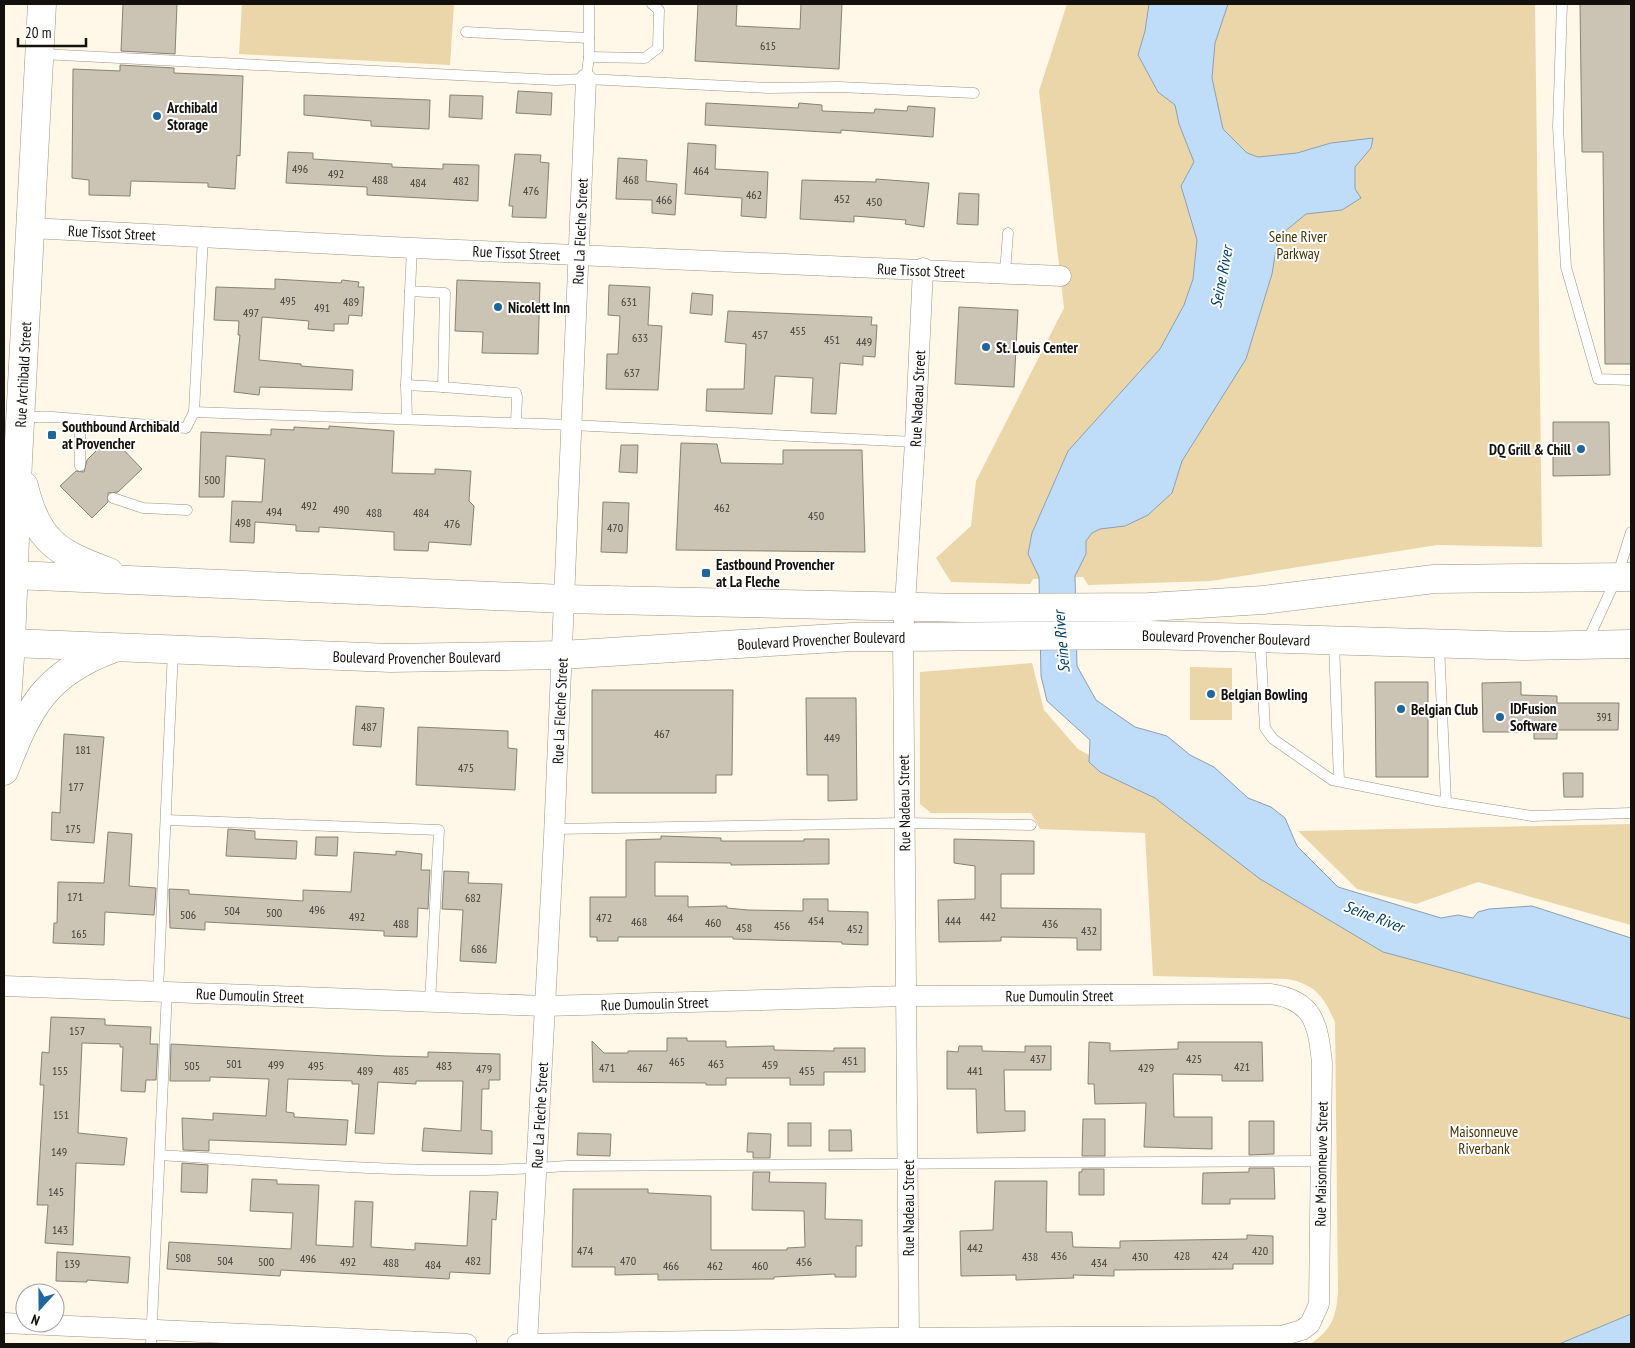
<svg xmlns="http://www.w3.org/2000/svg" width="1635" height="1348" viewBox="0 0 1635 1348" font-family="'PT Sans Narrow',sans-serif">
  <rect width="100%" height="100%" fill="#fff7e7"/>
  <g fill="#ebd6aa">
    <path d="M242,4H454L450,65L239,54Z"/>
    <path d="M1067,4H1535L1542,547L1437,545L1211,581L1088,585L1083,577L1033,579L1030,584L951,582L936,558L971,526L976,481L1064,308L1039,91Z"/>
    <path d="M1032,663L1044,710L1078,749L1148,787L1391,943L1631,1008V1331L1598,1344H1310C1332,1330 1336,1317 1338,1292L1335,1022C1324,997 1315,984 1287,979L1153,976L1145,833L1040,829L1031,813H931L920,804V672Z"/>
    <path d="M1190,667L1232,668V720H1190Z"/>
    <path d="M1631,824V925L1478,882L1416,904L1357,889L1298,831Z"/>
  </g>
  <g fill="#bfddf9" stroke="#8ca0b2">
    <path d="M1149,4H1228L1215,43L1212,78L1223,129L1247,153L1258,157L1297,153L1331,143L1373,138L1371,148L1355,167V189L1361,198L1342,210L1306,214L1278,237L1272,274L1246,359L1182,461L1172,493L1148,515L1125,526L1100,529L1092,533L1086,541V554L1075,576L1077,666L1096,700L1135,727L1167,736L1190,755L1214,767L1248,798L1271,807L1285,818L1297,846L1338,887L1441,918L1458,915L1473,918L1478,912L1489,909L1532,906L1631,938V1019L1383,952L1260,879L1155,798L1100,772L1089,762L1090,740L1047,701L1041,676L1039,577L1028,554L1032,533L1068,451L1160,349L1184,305L1193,279L1197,240L1181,186L1194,162L1179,124L1175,105L1158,92L1138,55L1145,31Z"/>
    <path d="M1631,1314V1344H1559Z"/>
  </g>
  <g fill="#cbc3b4" stroke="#898274">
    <path d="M123,4H177L175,54L121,51Z"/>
    <path d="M698,4H737L736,26L800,29L801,4H842L839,69L695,61Z"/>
    <path d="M1580,4H1631V364H1605L1603,152H1582Z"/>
    <path d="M120,65L174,68V73L243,76L240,156L237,155L235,189L208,187V183L131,181L130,196L89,195V180L72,178L73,69L120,71Z"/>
    <path d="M518,91L552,93L551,115L516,113Z"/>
    <path d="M304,95L430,100L429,129L371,126V121L304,115Z"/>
    <path d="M450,95L483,96L482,119L449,117Z"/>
    <path d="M706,103L798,108L799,103L822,105V111L874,113L875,109L907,111L908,106L935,108L933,137L841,130V133L705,125Z"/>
    <path d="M688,143L716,145L715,169L768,172L766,218L741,216L742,198L685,194Z"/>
    <path d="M288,152L313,153V159L392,164V167L443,169V164L479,165L478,201L367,195V187L286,183Z"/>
    <path d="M515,154L541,155L540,162L549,163L546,218L512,217L513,206H509Z"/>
    <path d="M618,158L647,160L646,181L677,184L675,215L652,213V200L616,199Z"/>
    <path d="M876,179L929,183L924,227L905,224L906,220L854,216V222L800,219L802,180L876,182Z"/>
    <path d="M959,193L979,194L978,225L957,224Z"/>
    <path d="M275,279L341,283L342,280L359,282L358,287H364L362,316L349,315L348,324H334V331L308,329L309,321L262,317L259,360L301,364V366L353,370L352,390L260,387L259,395L234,392L240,335H238L239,321L214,320L216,287L275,289Z"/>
    <path d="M457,280L540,283L538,354L482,353L483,332L455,331Z"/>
    <path d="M609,285L650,287L648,325L662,326L658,390L606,389L607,354H618L620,316L608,315Z"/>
    <path d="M692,293L713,295L712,315L690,313Z"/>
    <path d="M959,307L1018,310L1014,387L955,384Z"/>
    <path d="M728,311L872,317L871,325H877L875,357L863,356V365L840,363L836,414L811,413L813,378L775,376L772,414L706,411L707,389H744L746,344L725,342Z"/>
    <path d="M1553,422H1609L1610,475L1553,476Z"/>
    <path d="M329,426L394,431L392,473L435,474V469L471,471L469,501L474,506L471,545L429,542L428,551L394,550V532L319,527V532L296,531V525L255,522L254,543L230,542L232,501L262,502L265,459L226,456L224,497H199L201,432L271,435V429L294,430V427L329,429Z"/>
    <path d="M116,442L142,469L118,492L108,493V502L92,518L60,486L76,471L84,472L87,460L99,448Z"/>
    <path d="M681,443L717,444L721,463L783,464V450H862L865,552L676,550Z"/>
    <path d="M621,445H638L637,473L619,472Z"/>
    <path d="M603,502L629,503L627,553L601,552Z"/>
    <path d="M1375,682H1428V777H1376Z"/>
    <path d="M1521,682V695L1557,696V703H1619L1618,730H1557V739H1534V732H1483L1482,683Z"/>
    <path d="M592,690H733L732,775H716V793H592Z"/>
    <path d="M806,698H856L857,800L828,801V775H807Z"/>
    <path d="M356,706L384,708L381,747L353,745Z"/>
    <path d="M418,727L508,731V748L517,749L515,790L416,785Z"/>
    <path d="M64,734L104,737L94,843L51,840L52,812L60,813Z"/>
    <path d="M1563,773H1583V797H1564Z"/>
    <path d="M228,829L255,831V839L297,841L296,859L226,856Z"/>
    <path d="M108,832L132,834L129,886L156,888L154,915L105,912L104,945L53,943L54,923H57L58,882L104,883Z"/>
    <path d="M661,836L721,838V841H804V839H829V864L731,865V863L655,862V896H688V907L727,906V908L748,910L803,911V899H828V911L868,912V945L842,944V942L733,939V937H618V941H597V937H590V897H626V840L661,839Z"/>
    <path d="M316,837H338L337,856L315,855Z"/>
    <path d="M954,839L1034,841V874H1001V908L1101,909V950H1077V938L1001,937V941L939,942L938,900L975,899V866L954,863Z"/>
    <path d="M396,851L422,854L421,870H430L428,909L418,908L417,937L384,936V931L205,922V930L170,928L169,889L189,890V894L303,901V890L351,892L354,852L396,855Z"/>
    <path d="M444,871L469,872L468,883L502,884L496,963L460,961L463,910L442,909Z"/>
    <path d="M51,1017L105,1019V1025L151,1027L150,1044H158L156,1080H146L145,1092L121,1091L123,1047H120V1044L82,1043L78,1133L127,1138L124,1165L76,1163L73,1245L45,1243L48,1205H37L44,1085H40L42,1052L49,1053Z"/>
    <path d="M667,1038H687V1041H726V1047L774,1046V1050L834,1051V1048H865V1072H824V1085H790V1078H726V1085H706V1083L593,1082L592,1041L604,1053H628V1051H667Z"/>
    <path d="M1089,1042L1110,1043V1051L1178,1049V1042H1262L1263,1081H1222V1075L1173,1074L1174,1117H1212V1149L1144,1147L1146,1103L1095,1104L1094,1084H1088Z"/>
    <path d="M171,1044L386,1056L428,1057V1052L500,1054V1080H489V1089H482L481,1130L492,1131V1154L422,1151L424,1128L461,1131L463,1081H416V1084L378,1082L374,1134L355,1133L359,1084H352V1081L288,1079L286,1112L294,1113V1117L348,1120L346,1145L209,1140V1151L183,1150L182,1118L213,1120V1113L266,1116L269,1079L210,1077V1081H170Z"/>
    <path d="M959,1046H982V1051L1025,1052V1046H1051V1070H1004L1005,1111H1025V1131L977,1133L976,1089H947V1051L958,1052Z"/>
    <path d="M1083,1119H1105V1156H1082Z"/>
    <path d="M1249,1121H1274V1154L1249,1155Z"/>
    <rect x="788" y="1123" width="23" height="23"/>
    <path d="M829,1130H851L852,1151H829Z"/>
    <path d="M578,1133L611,1134L610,1156L577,1155Z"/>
    <path d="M748,1133L771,1134L770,1158H753V1152H747Z"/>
    <path d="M182,1163L208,1165L207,1193L181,1192Z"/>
    <path d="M1249,1168H1274L1275,1199H1230V1204H1202L1203,1173L1249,1172Z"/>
    <path d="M1082,1169H1104V1195H1079V1172H1082Z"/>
    <path d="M753,1172H770L769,1182L826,1183L825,1219L862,1220V1246H856V1277H835V1274L774,1277V1279L658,1280V1274L615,1275V1267H572L573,1189H648V1193L711,1196V1250H787V1248L805,1247L804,1211L752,1210Z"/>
    <path d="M252,1179L277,1180V1184L319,1185L316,1245L353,1247L355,1201L373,1202L371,1247L415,1250V1243L467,1246L470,1191L498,1192L496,1220L492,1219L490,1274L450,1272L449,1279L281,1270L280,1276L167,1269L169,1242L291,1249L293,1213L250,1211Z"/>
    <path d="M995,1181H1047L1046,1232H1072L1073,1247L1120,1248V1241L1247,1239V1235L1273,1236V1264H1233V1269L1114,1270V1276L1073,1275L1074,1278L1016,1280V1275L961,1276L960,1231L993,1230Z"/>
    <path d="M57,1252L130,1257L128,1283L87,1280V1282L56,1281Z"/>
  </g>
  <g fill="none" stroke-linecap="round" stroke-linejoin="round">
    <defs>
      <g id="lane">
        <path d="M1562,4L1558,127L1566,267L1598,379L1631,380"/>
        <path d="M466,32L589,38"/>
        <path d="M41,54L555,80L586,79L768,88L839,87L974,93"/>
        <path d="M589,57L645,58L658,48L659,10L652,4"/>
        <path d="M586,79L589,57V4"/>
        <path d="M412,247L410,291L445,293L443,387L516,393L517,397L516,423"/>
        <path d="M1005,273L1008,233"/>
        <path d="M406,385L410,291"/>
        <path d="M194,412L571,425L915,442"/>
        <path d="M22,417H53L186,428L194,412L203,236"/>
        <path d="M407,419L406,385L443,387"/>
        <path d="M80,420V466"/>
        <path d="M113,498L143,508L187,510"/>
        <path d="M1260,638L1265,728L1273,739L1332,780L1437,801L1532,816L1631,813"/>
        <path d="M1334,642L1339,781"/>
        <path d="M1587,642L1617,577L1631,532"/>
        <path d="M1439,644L1446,802"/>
        <path d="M166,820L439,830L430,1003"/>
        <path d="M555,829L904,823L1031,825"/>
        <path d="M158,991L173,650"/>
        <path d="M160,1155C295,1163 431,1177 566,1166L1321,1161"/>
        <path d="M151,1344L167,991"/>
      </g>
      <g id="street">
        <path id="s1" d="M31,228L391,247L1061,276"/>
        <path id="s2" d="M4,986L545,1006L907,996L1270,994C1314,1000 1318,1024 1322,1063L1319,1304L1310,1324L1302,1330L1281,1336L879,1338L517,1344"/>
        <path d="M4,1323L467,1344"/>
        <path id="s3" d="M909,1338L903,637L915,442L923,268"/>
        <path id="s4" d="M527,1344L554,837L586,79"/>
      </g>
      <g id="secondary">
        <path d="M24,486C37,541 57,553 109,572"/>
        <path d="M14,575L564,599L964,608L1149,607L1263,600L1434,579L1631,577"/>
        <path id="s5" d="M11,643L391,658L561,655L852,637H903L1149,635L1523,646L1631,644"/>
        <path id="s6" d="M4,745L11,643L18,460L42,4"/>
        <path d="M4,771C29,707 45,674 112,649"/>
      </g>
    </defs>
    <use href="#lane" stroke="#9c9586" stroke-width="11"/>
    <use href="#street" stroke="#9c9586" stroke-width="21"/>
    <use href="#secondary" stroke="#9c9586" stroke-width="29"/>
    <use href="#lane" stroke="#fff" stroke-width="10"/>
    <use href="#street" stroke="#fff" stroke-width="20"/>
    <use href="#secondary" stroke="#fff" stroke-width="28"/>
  </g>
  <g fill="#20669a" stroke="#fff" stroke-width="2">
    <circle cx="157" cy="116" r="5"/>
    <circle cx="498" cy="307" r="5"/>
    <circle cx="986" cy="347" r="5"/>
    <rect x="47" y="430" width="10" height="10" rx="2.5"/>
    <circle cx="1581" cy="449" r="5"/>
    <rect x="701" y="568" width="10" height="10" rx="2.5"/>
    <circle cx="1211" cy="694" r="5"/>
    <circle cx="1401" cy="709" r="5"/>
    <circle cx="1500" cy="717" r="5"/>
  </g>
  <g text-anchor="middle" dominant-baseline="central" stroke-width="4" stroke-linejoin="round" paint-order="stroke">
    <g font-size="12" fill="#423e36">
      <text x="768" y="45">615</text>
      <text x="300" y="168">496</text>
      <text x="701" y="170">464</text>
      <text x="336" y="173">492</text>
      <text x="380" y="179">488</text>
      <text x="631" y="179">468</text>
      <text x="461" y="180">482</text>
      <text x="418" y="182">484</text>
      <text x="531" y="190">476</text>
      <text x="754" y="194">462</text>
      <text x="842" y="198">452</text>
      <text x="664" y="199">466</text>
      <text x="874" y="201">450</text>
      <text x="288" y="300">495</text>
      <text x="351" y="301">489</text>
      <text x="629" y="301">631</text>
      <text x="322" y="307">491</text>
      <text x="251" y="312">497</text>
      <text x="798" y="330">455</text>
      <text x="760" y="334">457</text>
      <text x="640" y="337">633</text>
      <text x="832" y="339">451</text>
      <text x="864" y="341">449</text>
      <text x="632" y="372">637</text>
      <text x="212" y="479">500</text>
      <text x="309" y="505">492</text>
      <text x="722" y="507">462</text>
      <text x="341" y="509">490</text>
      <text x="274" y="511">494</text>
      <text x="374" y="512">488</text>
      <text x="421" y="512">484</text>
      <text x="816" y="515">450</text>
      <text x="243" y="522">498</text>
      <text x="452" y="523">476</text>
      <text x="615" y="527">470</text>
      <text x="1604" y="716">391</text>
      <text x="369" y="726">487</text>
      <text x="662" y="733">467</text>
      <text x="832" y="737">449</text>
      <text x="83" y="749">181</text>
      <text x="466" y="767">475</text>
      <text x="76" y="786">177</text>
      <text x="73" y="828">175</text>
      <text x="75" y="896">171</text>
      <text x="473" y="897">682</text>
      <text x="317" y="909">496</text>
      <text x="232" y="910">504</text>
      <text x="274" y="912">500</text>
      <text x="188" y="914">506</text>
      <text x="357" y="916">492</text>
      <text x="988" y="916">442</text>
      <text x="604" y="917">472</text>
      <text x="675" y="917">464</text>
      <text x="816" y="920">454</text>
      <text x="953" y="920">444</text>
      <text x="639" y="921">468</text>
      <text x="713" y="922">460</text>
      <text x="401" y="923">488</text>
      <text x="1050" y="923">436</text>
      <text x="782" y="925">456</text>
      <text x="744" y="927">458</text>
      <text x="855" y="928">452</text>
      <text x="1089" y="930">432</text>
      <text x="79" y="933">165</text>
      <text x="479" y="948">686</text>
      <text x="77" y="1030">157</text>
      <text x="1038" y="1058">437</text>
      <text x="1194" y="1058">425</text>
      <text x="850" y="1060">451</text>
      <text x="677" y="1061">465</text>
      <text x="234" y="1063">501</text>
      <text x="716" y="1063">463</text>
      <text x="276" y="1064">499</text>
      <text x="770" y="1064">459</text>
      <text x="192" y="1065">505</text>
      <text x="316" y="1065">495</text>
      <text x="444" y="1065">483</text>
      <text x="1242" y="1066">421</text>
      <text x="607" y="1067">471</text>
      <text x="645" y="1067">467</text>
      <text x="1146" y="1067">429</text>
      <text x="484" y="1068">479</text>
      <text x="60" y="1070">155</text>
      <text x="365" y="1070">489</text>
      <text x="401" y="1070">485</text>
      <text x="807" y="1070">455</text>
      <text x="975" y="1070">441</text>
      <text x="61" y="1114">151</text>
      <text x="59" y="1151">149</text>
      <text x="56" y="1191">145</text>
      <text x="60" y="1229">143</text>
      <text x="975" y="1247">442</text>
      <text x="585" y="1250">474</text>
      <text x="1260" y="1250">420</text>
      <text x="1059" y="1255">436</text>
      <text x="1182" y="1255">428</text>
      <text x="1220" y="1255">424</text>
      <text x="1030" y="1256">438</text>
      <text x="1140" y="1256">430</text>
      <text x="183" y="1257">508</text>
      <text x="308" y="1258">496</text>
      <text x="225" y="1260">504</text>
      <text x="473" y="1260">482</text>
      <text x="628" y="1260">470</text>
      <text x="266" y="1261">500</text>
      <text x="348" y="1261">492</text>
      <text x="804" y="1261">456</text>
      <text x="391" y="1262">488</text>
      <text x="1099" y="1262">434</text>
      <text x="72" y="1263">139</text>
      <text x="433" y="1264">484</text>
      <text x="671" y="1265">466</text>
      <text x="715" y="1265">462</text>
      <text x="760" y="1265">460</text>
    </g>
    <g font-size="15" font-weight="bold" fill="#14110c" stroke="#fff" text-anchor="start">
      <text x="167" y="107">Archibald<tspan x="167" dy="17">Storage</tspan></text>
      <text x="508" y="307">Nicolett Inn</text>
      <text x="996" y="347">St. Louis Center</text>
      <text x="62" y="426">Southbound Archibald<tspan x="62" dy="17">at Provencher</tspan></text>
      <text x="1571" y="449" text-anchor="end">DQ Grill &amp; Chill</text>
      <text x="716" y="564">Eastbound Provencher<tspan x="716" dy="17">at La Fleche</tspan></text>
      <text x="1221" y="694">Belgian Bowling</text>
      <text x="1510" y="708">IDFusion<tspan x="1510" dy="17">Software</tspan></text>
      <text x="1411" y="709">Belgian Club</text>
    </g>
    <g font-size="15" fill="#14110c" stroke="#fff">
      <text stroke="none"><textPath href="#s1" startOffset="81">Rue Tissot Street</textPath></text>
      <text stroke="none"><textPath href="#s4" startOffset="1114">Rue La Fleche Street</textPath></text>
      <text stroke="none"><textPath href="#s1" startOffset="486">Rue Tissot Street</textPath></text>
      <text stroke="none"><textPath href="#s1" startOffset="891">Rue Tissot Street</textPath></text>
      <text stroke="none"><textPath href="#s6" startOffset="371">Rue Archibald Street</textPath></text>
      <text stroke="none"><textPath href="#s3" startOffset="940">Rue Nadeau Street</textPath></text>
      <text stroke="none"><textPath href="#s5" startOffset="1216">Boulevard Provencher Boulevard</textPath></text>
      <text stroke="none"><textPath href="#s5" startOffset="811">Boulevard Provencher Boulevard</textPath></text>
      <text stroke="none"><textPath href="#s5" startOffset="406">Boulevard Provencher Boulevard</textPath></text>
      <text stroke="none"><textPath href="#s4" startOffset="634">Rue La Fleche Street</textPath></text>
      <text transform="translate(904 803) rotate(-91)">Rue Nadeau Street</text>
      <text stroke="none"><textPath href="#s2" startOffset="246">Rue Dumoulin Street</textPath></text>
      <text stroke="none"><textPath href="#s2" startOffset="1056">Rue Dumoulin Street</textPath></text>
      <text stroke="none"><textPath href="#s2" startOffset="651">Rue Dumoulin Street</textPath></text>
      <text stroke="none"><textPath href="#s4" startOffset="229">Rue La Fleche Street</textPath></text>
      <text transform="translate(1321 1164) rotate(-89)">Rue Maisonneuve Street</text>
      <text transform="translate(908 1208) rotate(-90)">Rue Nadeau Street</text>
    </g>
    <g font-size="15" fill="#453200" stroke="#fff">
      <text x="1298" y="236">Seine River<tspan x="1298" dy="17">Parkway</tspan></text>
      <text x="1484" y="1131">Maisonneuve<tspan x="1484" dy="17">Riverbank</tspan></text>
    </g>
    <g font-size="16" font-style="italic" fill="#003e67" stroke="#fff">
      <text transform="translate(1221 277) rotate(-79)">Seine River</text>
      <text transform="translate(1061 642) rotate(-95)">Seine River</text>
      <text transform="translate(1374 916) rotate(21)">Seine River</text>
    </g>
  </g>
  <rect width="1635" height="1348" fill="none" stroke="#14110c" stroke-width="10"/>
  <g transform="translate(40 1308) rotate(201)"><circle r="24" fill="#ffffff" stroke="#a1a09e"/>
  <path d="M0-4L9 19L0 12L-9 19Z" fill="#20669a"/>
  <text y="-8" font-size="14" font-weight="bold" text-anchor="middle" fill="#14110c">N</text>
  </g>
  <path d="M18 38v8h68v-8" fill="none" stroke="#14110c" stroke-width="2.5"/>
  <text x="25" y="38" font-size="15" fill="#14110c" stroke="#ffffff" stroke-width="4" paint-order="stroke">20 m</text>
</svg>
